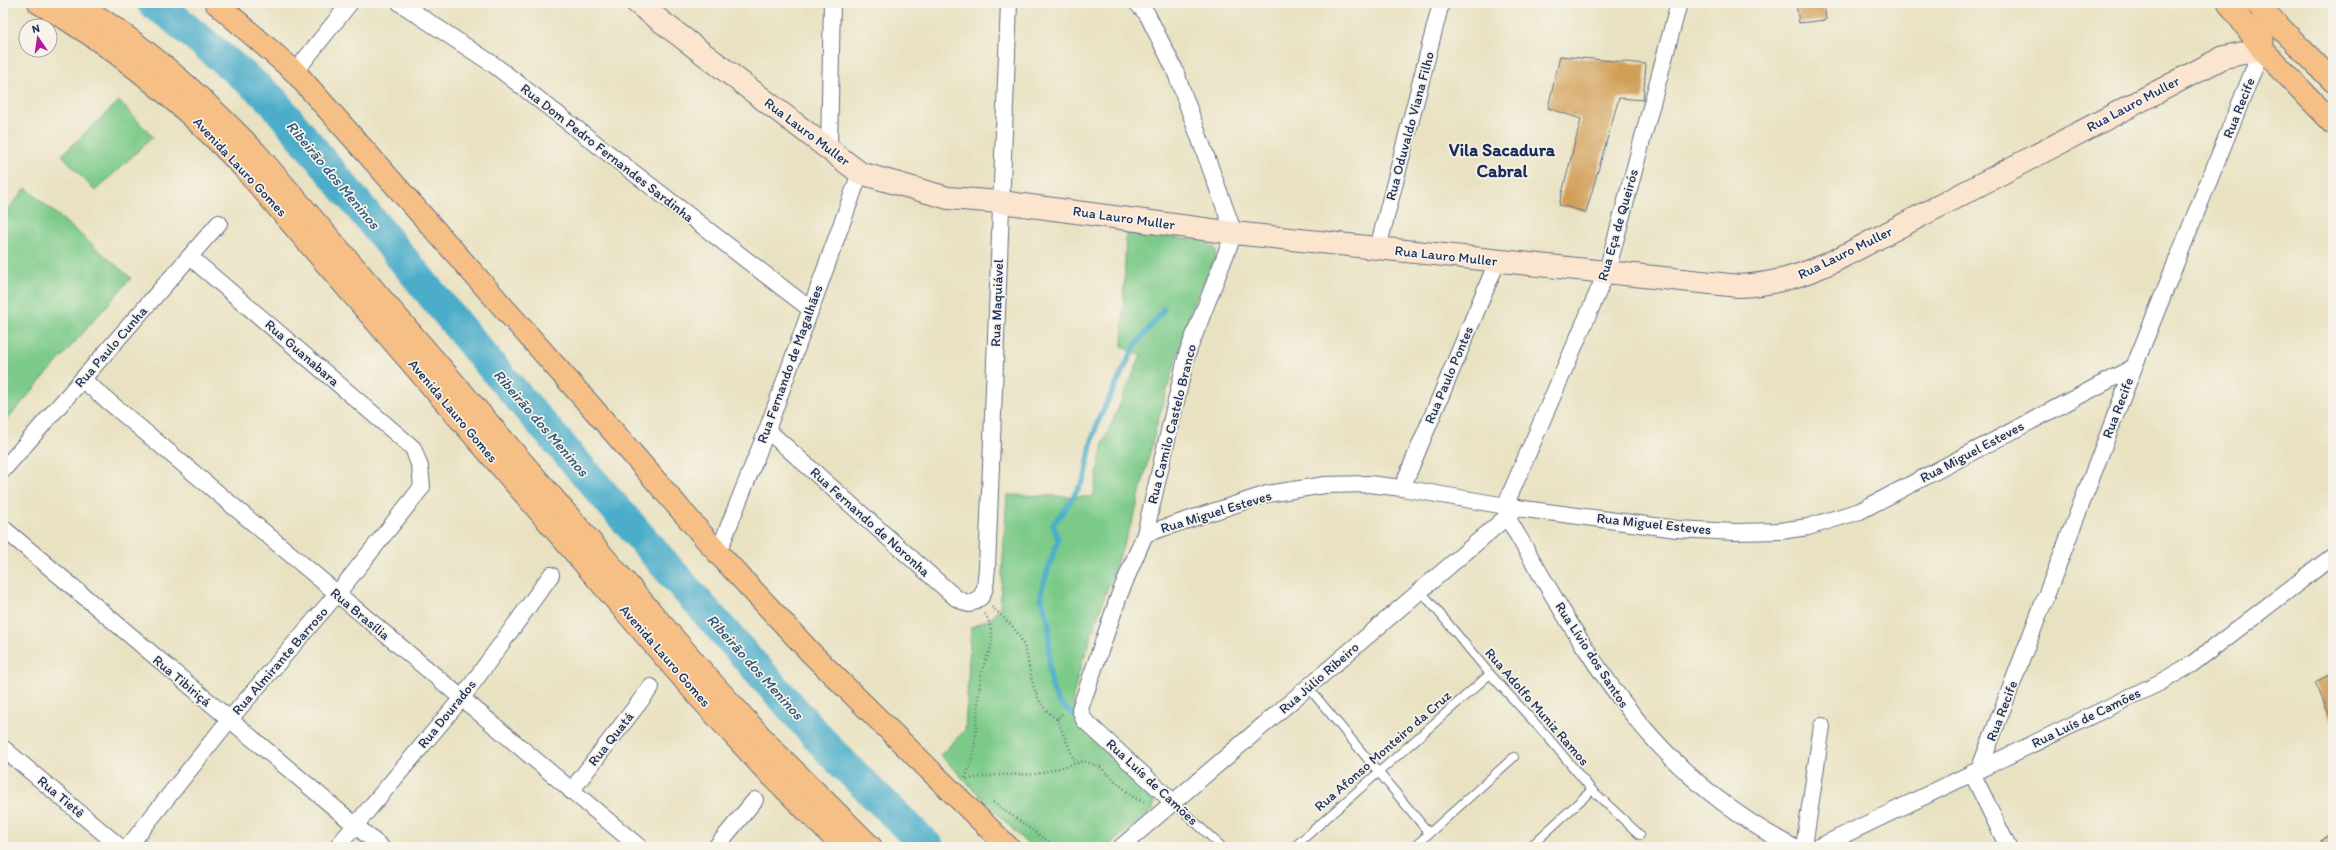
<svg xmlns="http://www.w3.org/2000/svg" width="2336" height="850" viewBox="0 0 2336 850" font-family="Itim,sans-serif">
  <rect width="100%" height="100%" fill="#f7f3e8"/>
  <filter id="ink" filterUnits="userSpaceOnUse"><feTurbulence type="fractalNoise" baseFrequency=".025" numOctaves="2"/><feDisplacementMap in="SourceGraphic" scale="8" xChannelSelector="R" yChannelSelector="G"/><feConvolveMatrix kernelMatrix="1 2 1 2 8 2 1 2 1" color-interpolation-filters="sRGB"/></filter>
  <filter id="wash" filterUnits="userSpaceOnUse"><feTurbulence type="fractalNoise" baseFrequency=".012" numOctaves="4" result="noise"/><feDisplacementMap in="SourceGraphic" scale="16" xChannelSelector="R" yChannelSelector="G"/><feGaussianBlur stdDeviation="0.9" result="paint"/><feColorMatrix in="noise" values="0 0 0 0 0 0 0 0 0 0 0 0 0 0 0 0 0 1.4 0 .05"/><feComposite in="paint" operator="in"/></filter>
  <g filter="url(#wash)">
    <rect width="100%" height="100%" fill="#e9e2c2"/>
    <g fill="#7cca89" stroke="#4c7c74">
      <path d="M119,101L153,137L95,191L62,155Z"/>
      <path d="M26,188L131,278L3,424V214Z"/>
      <path d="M1126,233L1199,240L1207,242L1216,249L1215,259L1191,309L1157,424L1134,517L1111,578L1078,675L1073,697L1076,723L1154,798L1153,810L1107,847H1030L940,755L965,730L971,627L992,618L1000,606L1007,495L1093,497L1103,443L1141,356L1122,346Z"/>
    </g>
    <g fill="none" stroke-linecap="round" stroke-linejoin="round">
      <path stroke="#4badca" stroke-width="5.5" d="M1075,716L1058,702L1052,687L1049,665V622L1041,598L1042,588L1058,540L1053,524L1066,508L1085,478L1091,444L1098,421L1135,346L1164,309"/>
      <path stroke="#4badca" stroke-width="32" d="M153,3L169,14L271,99L481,354L692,596L833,754L928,847"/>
    </g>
    <g id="blocks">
      <g fill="#d29f57">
        <path d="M1796,3H1824L1826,20L1799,23Z"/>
        <path d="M1560,56L1646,64L1643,100L1619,98L1586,212L1559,205L1581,119L1548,108Z"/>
        <path d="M2333,673V723L2315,682Z"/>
      </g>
    </g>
  </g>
  <g filter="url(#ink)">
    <use href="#blocks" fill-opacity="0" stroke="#636e81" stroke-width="1"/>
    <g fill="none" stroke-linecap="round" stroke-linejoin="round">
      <defs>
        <g id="lane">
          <path d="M1421,591L1490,674L1546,735L1592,790L1640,835"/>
          <path d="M1308,687L1429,833"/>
          <path d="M1173,802L1222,847"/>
          <path d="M1294,847L1490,674"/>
          <path d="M1414,847L1514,757"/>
          <path d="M1530,847L1592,790"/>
        </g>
        <g id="street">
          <path d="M400,3L494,65L810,309"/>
          <path d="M1137,3L1147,14L1174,68L1234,233L1187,354L1145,534L1120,593L1080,709L1084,720L1173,802"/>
          <path d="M295,72L350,3"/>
          <path d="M829,148L832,3"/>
          <path d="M1378,248L1441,3"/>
          <path d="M83,380L639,847"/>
          <path d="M767,430L956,598L969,604L981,597L985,588L987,568L1009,3"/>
          <path d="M3,470L219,223"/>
          <path d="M1402,488L1497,262"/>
          <path d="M1505,506L1607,271L1679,3"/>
          <path d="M1507,517C1588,654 1645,770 1793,847"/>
          <path d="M3,528L381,847"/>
          <path d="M1145,534L1267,494L1325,485L1369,484L1402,488L1517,508L1677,529L1735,532L1780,531L1808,527L1860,511L2134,367"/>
          <path d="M718,553L767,430L860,173"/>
          <path d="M3,748L120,847"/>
          <path d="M1979,770L2134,367L2262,49"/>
          <path d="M1972,773L2008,847"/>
          <path d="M571,791L651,687"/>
          <path d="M128,847L229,720L337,594L422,487L420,467L413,448L190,257"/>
          <path d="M337,847L462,698L551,575"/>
          <path d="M716,847L755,800"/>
          <path d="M1121,847L1517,508"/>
          <path d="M1804,847L1822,726"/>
          <path d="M1819,847L2159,683L2192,664L2333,556"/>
        </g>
        <path id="secondary" d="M637,3L860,173L948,198L1001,202L1234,233L1739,286C1775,284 1801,276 1834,261L2224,57L2262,49"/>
        <g id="primary">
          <path d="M39,3C116,46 182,103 243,167L700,698L761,765L843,847"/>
          <path d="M76,3C144,44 202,96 256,153L714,685L775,752L871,847"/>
          <path d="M216,3L295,72L611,429L718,553L811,653L1008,847"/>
          <path d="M2262,49L2264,3"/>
        </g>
        <g id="highway">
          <path d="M2229,3L2262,49L2333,123"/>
          <path d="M2256,3L2333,81"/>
          <path d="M2331,847L2333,845"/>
        </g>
      </defs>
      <use href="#lane" stroke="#636e81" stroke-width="10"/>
      <use href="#street" stroke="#636e81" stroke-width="18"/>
      <use href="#secondary" stroke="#636e81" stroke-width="24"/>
      <use href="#primary" stroke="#636e81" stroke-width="24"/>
      <use href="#highway" stroke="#636e81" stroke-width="24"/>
      <g stroke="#636e81" stroke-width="2.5" stroke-dasharray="1 3" stroke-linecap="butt">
        <path d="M992,607C1002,616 1015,627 1021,639C1034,668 1027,700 1057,719L1064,712"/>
        <path d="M1057,719L1075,762"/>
        <path d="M965,778C980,746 975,709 981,675C983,663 991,652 992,640C992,630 990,622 985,614"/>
        <path d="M967,779L997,775L1037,774L1084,761L1100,767L1134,798L1147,803"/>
        <path d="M993,802L1056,847"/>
      </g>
      <use href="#lane" stroke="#fff" stroke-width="8"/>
      <use href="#street" stroke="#fff" stroke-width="16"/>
      <use href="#secondary" stroke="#fbe5cf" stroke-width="22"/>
      <use href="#primary" stroke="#f5bf86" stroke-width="22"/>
      <use href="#highway" stroke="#f5bf86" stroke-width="22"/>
    </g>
  </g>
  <g text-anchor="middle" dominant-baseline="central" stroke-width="3.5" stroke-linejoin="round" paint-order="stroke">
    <g font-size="14" fill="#1b2f5e" stroke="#f7f3e8">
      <text transform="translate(2133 104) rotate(-28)">Rua Lauro Muller</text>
      <text transform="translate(2239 108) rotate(-68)">Rua Recife</text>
      <text transform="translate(1410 126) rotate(-75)">Rua Oduvaldo Viana Filho</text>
      <text transform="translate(807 132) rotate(37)">Rua Lauro Muller</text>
      <text transform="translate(607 153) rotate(38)">Rua Dom Pedro Fernandes Sardinha</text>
      <text transform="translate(240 167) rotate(47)">Avenida Lauro Gomes</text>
      <text transform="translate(1124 218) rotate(8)">Rua Lauro Muller</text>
      <text transform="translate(1618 225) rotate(-74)">Rua Eça de Queirós</text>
      <text transform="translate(1845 253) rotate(-26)">Rua Lauro Muller</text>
      <text transform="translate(1446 256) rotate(6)">Rua Lauro Muller</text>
      <text transform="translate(997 303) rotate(-88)">Rua Maquiável</text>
      <text transform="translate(111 347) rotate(-49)">Rua Paulo Cunha</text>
      <text transform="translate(302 353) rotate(41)">Rua Guanabara</text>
      <text transform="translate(790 364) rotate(-70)">Rua Fernando de Magalhães</text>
      <text transform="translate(1449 375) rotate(-67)">Rua Paulo Pontes</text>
      <text transform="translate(2118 408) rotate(-69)">Rua Recife</text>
      <text transform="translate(453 411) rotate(50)">Avenida Lauro Gomes</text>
      <text transform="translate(1172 424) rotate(-76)">Rua Camilo Castelo Branco</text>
      <text transform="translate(1972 452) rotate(-28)">Rua Miguel Esteves</text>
      <text transform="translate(1216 512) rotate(-17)">Rua Miguel Esteves</text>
      <text transform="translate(870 522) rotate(42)">Rua Fernando de Noronha</text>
      <text transform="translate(1654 524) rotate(6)">Rua Miguel Esteves</text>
      <text transform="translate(360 614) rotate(40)">Rua Brasília</text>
      <text transform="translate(1592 655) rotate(57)">Rua Lívio dos Santos</text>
      <text transform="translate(665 656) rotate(49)">Avenida Lauro Gomes</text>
      <text transform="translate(280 661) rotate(-49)">Rua Almirante Barroso</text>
      <text transform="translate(1319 678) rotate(-41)">Rua Júlio Ribeiro</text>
      <text transform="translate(182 681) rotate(40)">Rua Tibiriçá</text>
      <text transform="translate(1537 707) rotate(49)">Rua Adolfo Muniz Ramos</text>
      <text transform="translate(2002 711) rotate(-69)">Rua Recife</text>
      <text transform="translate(447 714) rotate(-51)">Rua Dourados</text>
      <text transform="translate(2086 718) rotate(-26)">Rua Luís de Camões</text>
      <text transform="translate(611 739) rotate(-52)">Rua Quatá</text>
      <text transform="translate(1383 751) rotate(-41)">Rua Afonso Monteiro da Cruz</text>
      <text transform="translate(1152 782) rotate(43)">Rua Luís de Camões</text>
      <text transform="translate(61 797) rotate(40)">Rua Tietê</text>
    </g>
    <g font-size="15" font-style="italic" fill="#29557e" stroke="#f7f3e8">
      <text transform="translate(333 175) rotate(50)">Ribeirão dos Meninos</text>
      <text transform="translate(541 423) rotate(49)">Ribeirão dos Meninos</text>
      <text transform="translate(755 667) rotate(48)">Ribeirão dos Meninos</text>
    </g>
    <g font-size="18" font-weight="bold" fill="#1b2f5e" stroke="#f7f3e8">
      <text x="1502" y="150">Vila Sacadura<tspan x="1502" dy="21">Cabral</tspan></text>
    </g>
  </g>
  <rect width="2336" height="850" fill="none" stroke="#f7f3e8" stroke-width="16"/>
  <g transform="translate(38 38) rotate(347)"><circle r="19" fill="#f7f3e8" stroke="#9fa5b1"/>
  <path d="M0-3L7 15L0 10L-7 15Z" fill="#b5179e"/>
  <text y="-6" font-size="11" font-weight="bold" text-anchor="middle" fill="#1b2f5e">N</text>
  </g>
</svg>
